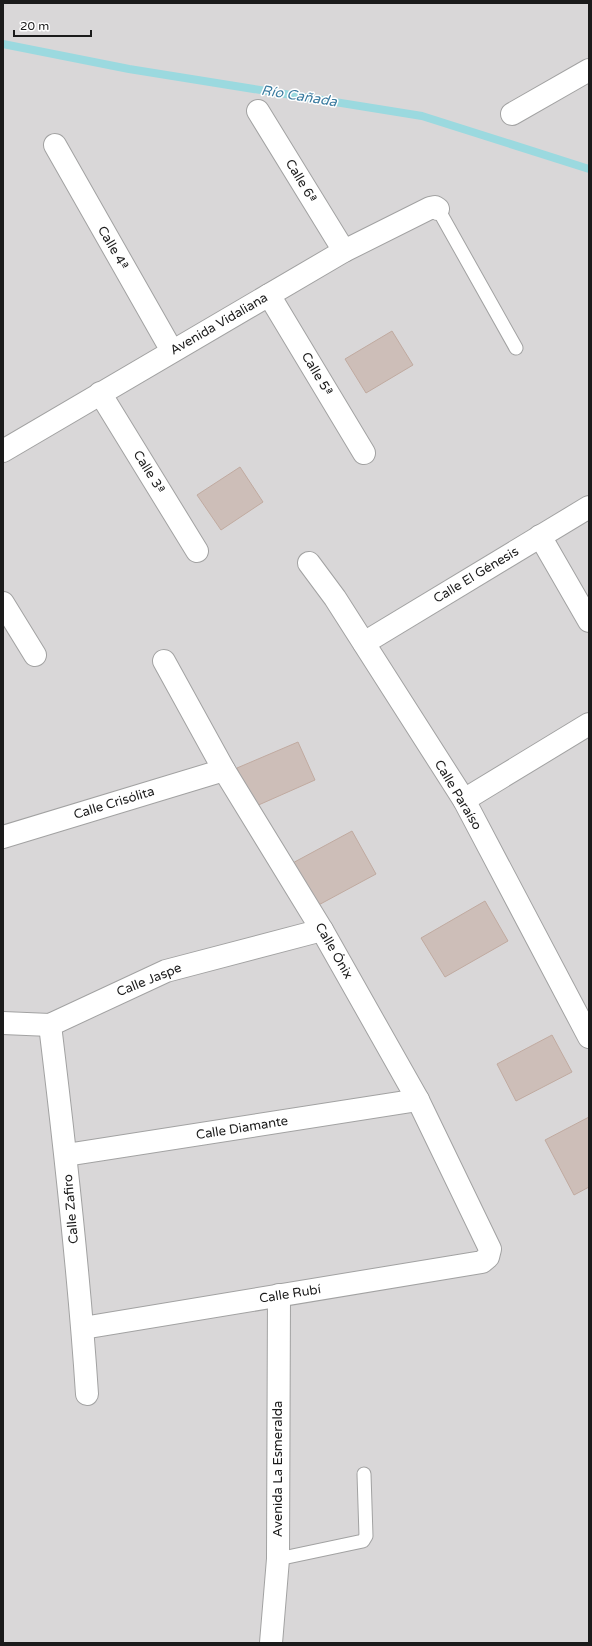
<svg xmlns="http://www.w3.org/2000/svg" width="592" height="1646" viewBox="0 0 592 1646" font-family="'Varela Round',sans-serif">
  <rect width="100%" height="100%" fill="#ede7df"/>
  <rect fill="#d9d7d8" x="3" y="3" width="586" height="1640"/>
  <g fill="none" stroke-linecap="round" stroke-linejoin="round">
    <path stroke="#9bd9df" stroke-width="8" d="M3,44L129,69L422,116L589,169"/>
  </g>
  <g fill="#cdbeb8" stroke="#c0aaa0">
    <path d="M392,331L413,365L366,393L345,359Z"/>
    <path d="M240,467L263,502L221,530L197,495Z"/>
    <path d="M298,742L315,780L254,807L237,768Z"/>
    <path d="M352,831L376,874L313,908L289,865Z"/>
    <path d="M485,901L508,941L445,977L421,938Z"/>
    <path d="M552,1035L572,1072L516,1101L497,1064Z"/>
    <path d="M589,1117V1187L574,1195L545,1140Z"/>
  </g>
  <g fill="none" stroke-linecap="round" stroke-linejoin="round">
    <defs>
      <g id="service">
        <path d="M438,209L516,348"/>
        <path d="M278,1559L363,1541L366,1536L364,1474"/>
      </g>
      <g id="minor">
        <path d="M258,111L344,251"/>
        <path d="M512,114L589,70"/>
        <path d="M55,145L172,351"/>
        <path d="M269,295L364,453"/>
        <path d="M100,393L197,551"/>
        <path d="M3,451L344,251L430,208L435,207L438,209"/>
        <path d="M540,536L589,621"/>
        <path d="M309,563L335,598L464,800L589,1037"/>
        <path d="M3,603L35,655"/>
        <path d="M364,643L589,507"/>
        <path d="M464,800L589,724"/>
        <path d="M3,837L224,770"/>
        <path d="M3,1023L50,1025L166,971L322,930"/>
        <path d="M50,1025C65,1148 79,1271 87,1394"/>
        <path d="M66,1155L418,1100"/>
        <path d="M83,1328L482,1262L488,1257L490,1249L418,1100L322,930L224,770L164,661"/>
        <path d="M271,1643L278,1559L279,1295"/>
      </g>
    </defs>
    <use href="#service" stroke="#a2a2a2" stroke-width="15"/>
    <use href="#minor" stroke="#a2a2a2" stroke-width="24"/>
    <use href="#service" stroke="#fff" stroke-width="13"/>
    <use href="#minor" stroke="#fff" stroke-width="22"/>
  </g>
  <g text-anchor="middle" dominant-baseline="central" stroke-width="3" stroke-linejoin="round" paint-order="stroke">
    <g font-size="13" fill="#1b1b1b" stroke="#fff">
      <text transform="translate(301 181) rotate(59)">Calle 6ª</text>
      <text transform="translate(113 248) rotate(60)">Calle 4ª</text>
      <text transform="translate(219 324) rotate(-30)">Avenida Vidaliana</text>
      <text transform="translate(317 374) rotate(59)">Calle 5ª</text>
      <text transform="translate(149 472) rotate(58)">Calle 3ª</text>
      <text transform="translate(476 575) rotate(-31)">Calle El Génesis</text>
      <text transform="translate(458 795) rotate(59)">Calle Paraíso</text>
      <text transform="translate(114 803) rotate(-17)">Calle Crisólita</text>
      <text transform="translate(334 951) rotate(60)">Calle Ónix</text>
      <text transform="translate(149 980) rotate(-22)">Calle Jaspe</text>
      <text transform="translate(242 1128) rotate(-9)">Calle Diamante</text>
      <text transform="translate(71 1209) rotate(-95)">Calle Zafiro</text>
      <text transform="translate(290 1294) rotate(-9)">Calle Rubí</text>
      <text transform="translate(278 1469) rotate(-90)">Avenida La Esmeralda</text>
    </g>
    <g font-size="14" font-style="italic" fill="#3c7ca0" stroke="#fff">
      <text transform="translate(299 96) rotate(9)">Río Cañada</text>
    </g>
  </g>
  <rect width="592" height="1646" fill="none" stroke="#1b1b1b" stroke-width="8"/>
  <path d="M14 30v6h77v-6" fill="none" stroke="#1b1b1b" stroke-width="2"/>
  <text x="20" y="30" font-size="12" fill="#1b1b1b" stroke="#ffffff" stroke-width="3" paint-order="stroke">20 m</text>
</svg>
